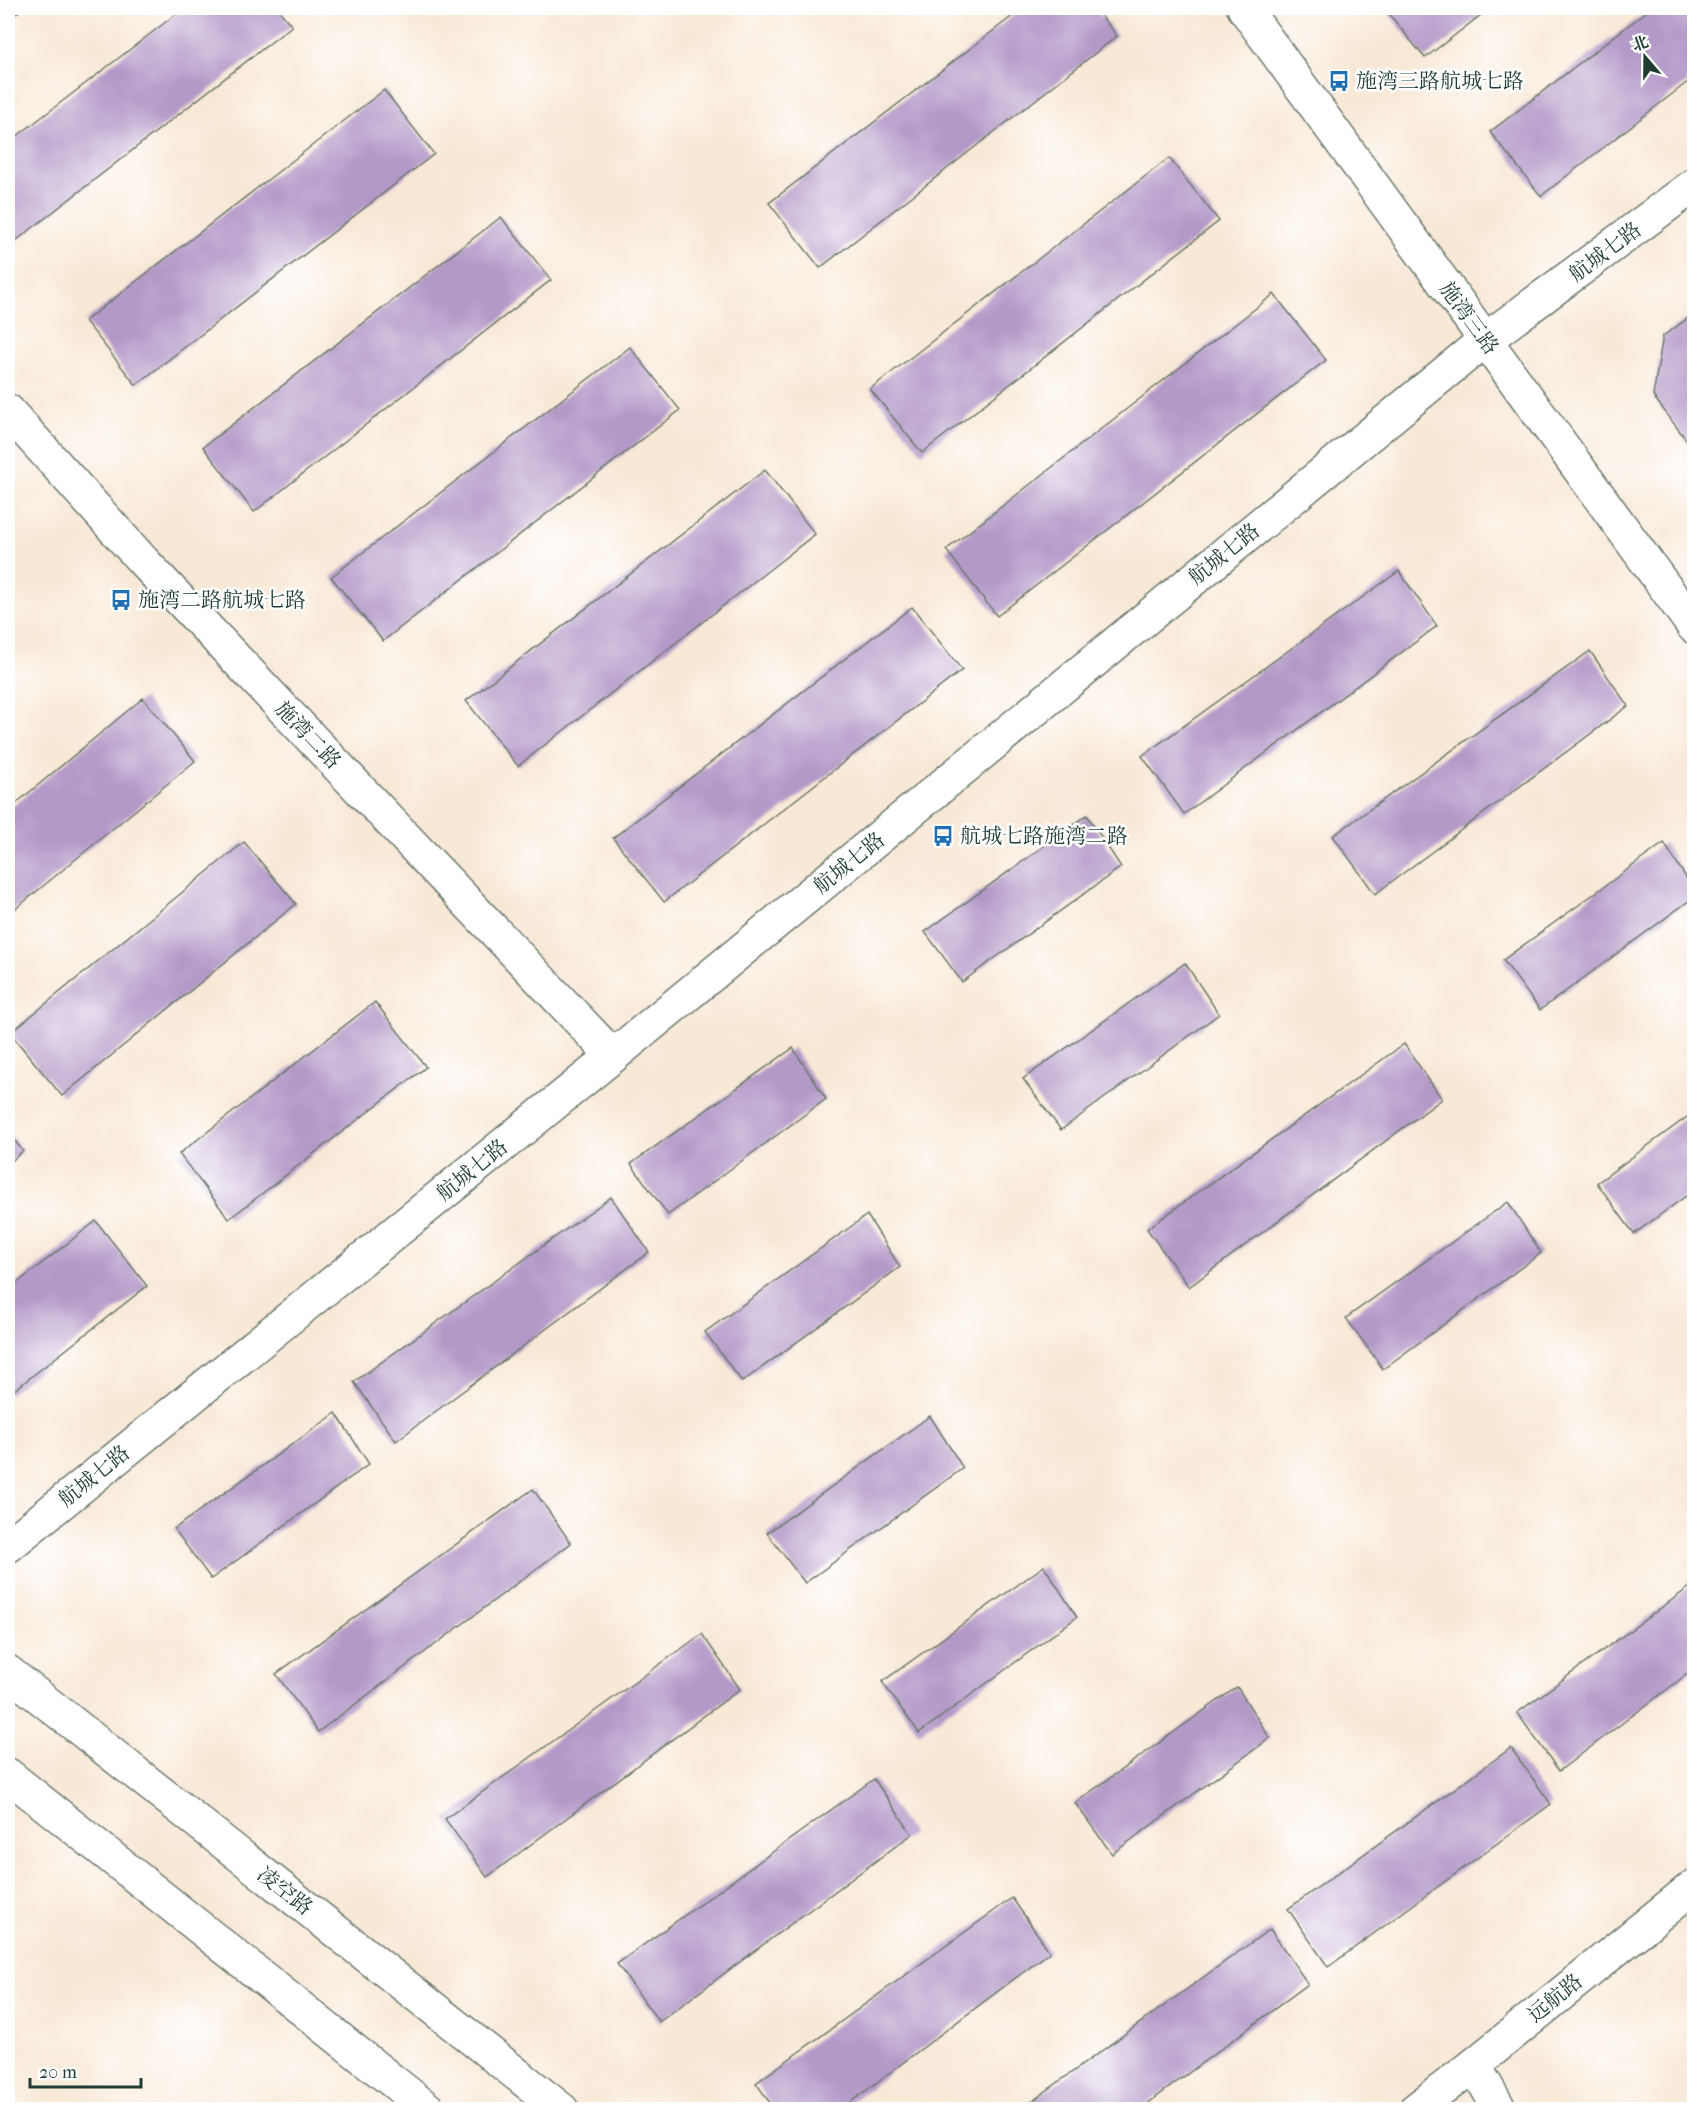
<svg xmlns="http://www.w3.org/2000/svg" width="1702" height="2117" viewBox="0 0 1702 2117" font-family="'IM FELL French Canon','Noto Serif SC',serif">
  <rect width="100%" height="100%" fill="#fff"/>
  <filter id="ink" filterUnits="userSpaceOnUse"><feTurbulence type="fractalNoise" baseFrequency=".0167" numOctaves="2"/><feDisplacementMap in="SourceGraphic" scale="12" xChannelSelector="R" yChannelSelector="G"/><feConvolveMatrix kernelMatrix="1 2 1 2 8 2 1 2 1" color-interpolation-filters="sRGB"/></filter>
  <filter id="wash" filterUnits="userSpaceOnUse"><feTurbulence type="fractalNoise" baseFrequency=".008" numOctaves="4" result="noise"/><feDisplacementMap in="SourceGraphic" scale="24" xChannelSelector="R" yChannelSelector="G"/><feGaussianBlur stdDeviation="1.35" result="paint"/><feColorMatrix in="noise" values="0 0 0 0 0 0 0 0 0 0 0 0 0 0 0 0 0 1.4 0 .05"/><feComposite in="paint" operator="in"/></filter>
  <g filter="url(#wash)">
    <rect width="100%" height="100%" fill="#f8e8d6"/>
    <g id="blocks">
      <g fill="#b399c8">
        <path d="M8,8H23L8,20Z"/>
        <path d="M184,8H277L292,26L8,247V143Z"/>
        <path d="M1023,8H1095L1117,36L820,268L769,203Z"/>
        <path d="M1384,8H1490L1425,58Z"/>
        <path d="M1651,8H1694V77L1541,196L1490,132Z"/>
        <path d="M384,90L434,154L136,385L85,321Z"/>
        <path d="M1169,158L1219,221L922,453L870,389Z"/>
        <path d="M501,217L551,280L254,512L203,447Z"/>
        <path d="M1274,294L1326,360L997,616L946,550Z"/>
        <path d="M1694,314V450L1653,396L1663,336Z"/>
        <path d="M630,347L680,410L383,641L331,577Z"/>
        <path d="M765,470L815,534L518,766L466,701Z"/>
        <path d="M1399,571L1437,626L1184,814L1142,756Z"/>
        <path d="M912,607L962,670L664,902L613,838Z"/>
        <path d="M1590,651L1628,706L1375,894L1333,836Z"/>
        <path d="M143,698L195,761L8,915V810Z"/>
        <path d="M1087,815L1121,867L962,982L925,932Z"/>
        <path d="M244,842L296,904L62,1096L10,1033Z"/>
        <path d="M1664,843L1694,890V897L1540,1010L1503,960Z"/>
        <path d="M1185,963L1219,1014L1061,1130L1023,1079Z"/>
        <path d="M375,1002L426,1067L229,1219L179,1154Z"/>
        <path d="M1404,1044L1442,1099L1189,1287L1147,1229Z"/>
        <path d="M793,1048L826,1099L668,1215L631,1164Z"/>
        <path d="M1694,1112V1190L1634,1234L1597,1183Z"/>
        <path d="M8,1132L23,1151L8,1164Z"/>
        <path d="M611,1197L649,1252L396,1441L354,1382Z"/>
        <path d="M1508,1202L1541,1253L1383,1369L1346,1318Z"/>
        <path d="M867,1215L900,1267L742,1382L705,1332Z"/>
        <path d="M96,1221L147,1286L8,1395V1290Z"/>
        <path d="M336,1413L369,1464L211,1579L174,1529Z"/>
        <path d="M930,1416L963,1468L805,1583L767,1533Z"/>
        <path d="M533,1489L571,1543L318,1732L276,1674Z"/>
        <path d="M1044,1566L1077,1617L919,1733L882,1682Z"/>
        <path d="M1694,1584V1669L1559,1771L1517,1713Z"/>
        <path d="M702,1634L740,1689L487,1877L445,1819Z"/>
        <path d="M1237,1687L1270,1738L1112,1854L1075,1803Z"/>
        <path d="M1511,1748L1551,1804L1328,1967L1288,1909Z"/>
        <path d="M874,1779L912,1834L659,2022L617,1964Z"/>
        <path d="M1012,1898L1050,1952L840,2110H775L756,2083Z"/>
        <path d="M1270,1929L1308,1984L1139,2110H1020Z"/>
      </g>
    </g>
  </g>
  <g filter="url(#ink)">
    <use href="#blocks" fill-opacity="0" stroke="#6b796d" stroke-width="1.5"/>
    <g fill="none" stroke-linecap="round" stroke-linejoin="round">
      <defs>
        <g id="street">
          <path d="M1244,8L1694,627"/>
          <path d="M8,411L144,562L613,1056"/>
          <path d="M8,1546L613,1056L1485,340L1694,185"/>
          <path d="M1474,2065L1500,2110"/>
        </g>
        <g id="secondary">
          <path d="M8,1672L562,2110"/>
          <path d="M8,1775L429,2110"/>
          <path d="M1415,2110L1474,2065L1694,1886"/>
        </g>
      </defs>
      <use href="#street" stroke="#6b796d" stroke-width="36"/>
      <use href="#secondary" stroke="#6b796d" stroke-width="36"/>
      <use href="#street" stroke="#fff" stroke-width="33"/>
      <use href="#secondary" stroke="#fff" stroke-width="33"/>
    </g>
  </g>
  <defs>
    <symbol id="bus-bare" viewBox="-9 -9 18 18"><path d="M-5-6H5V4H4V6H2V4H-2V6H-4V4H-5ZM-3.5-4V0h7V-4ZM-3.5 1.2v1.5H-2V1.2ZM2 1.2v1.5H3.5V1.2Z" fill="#1f6fb2" stroke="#fff" stroke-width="2.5" paint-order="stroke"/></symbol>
  </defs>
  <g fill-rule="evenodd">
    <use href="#bus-bare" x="1324" y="66" width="30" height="30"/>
    <use href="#bus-bare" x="106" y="585" width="30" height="30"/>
    <use href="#bus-bare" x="928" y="821" width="30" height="30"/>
  </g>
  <g text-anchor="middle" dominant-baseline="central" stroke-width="5" stroke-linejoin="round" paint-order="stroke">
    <g font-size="21" fill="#1f3d34" stroke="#fff" text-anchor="start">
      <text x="1356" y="81">施湾三路航城七路</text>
      <text x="138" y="600">施湾二路航城七路</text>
      <text x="960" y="836">航城七路施湾二路</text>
    </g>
    <g font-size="21" fill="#1f3d34" stroke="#fff">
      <text transform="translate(1605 252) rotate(-37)">航城七路</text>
      <text transform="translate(1469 318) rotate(54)">施湾三路</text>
      <text transform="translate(1224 554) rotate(-39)">航城七路</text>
      <text transform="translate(308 735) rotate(46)">施湾二路</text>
      <text transform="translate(849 863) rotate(-39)">航城七路</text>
      <text transform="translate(472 1170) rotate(-39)">航城七路</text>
      <text transform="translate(94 1476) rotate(-39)">航城七路</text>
      <text transform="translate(285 1891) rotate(38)">凌空路</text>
      <text transform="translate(1555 1998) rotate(-39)">远航路</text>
    </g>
  </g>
  <rect width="1702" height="2117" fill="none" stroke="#fff" stroke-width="30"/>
  <g transform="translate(1645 57) rotate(340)" stroke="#ffffff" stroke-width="4.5" paint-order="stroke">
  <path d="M0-4.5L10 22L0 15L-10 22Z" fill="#1f3d34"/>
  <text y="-9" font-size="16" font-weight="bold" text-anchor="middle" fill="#1f3d34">北</text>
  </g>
  <path d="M30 2078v9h111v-9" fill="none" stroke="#1f3d34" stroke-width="3"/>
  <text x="39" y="2078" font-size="18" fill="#1f3d34" stroke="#ffffff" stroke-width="4.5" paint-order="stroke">20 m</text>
</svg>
